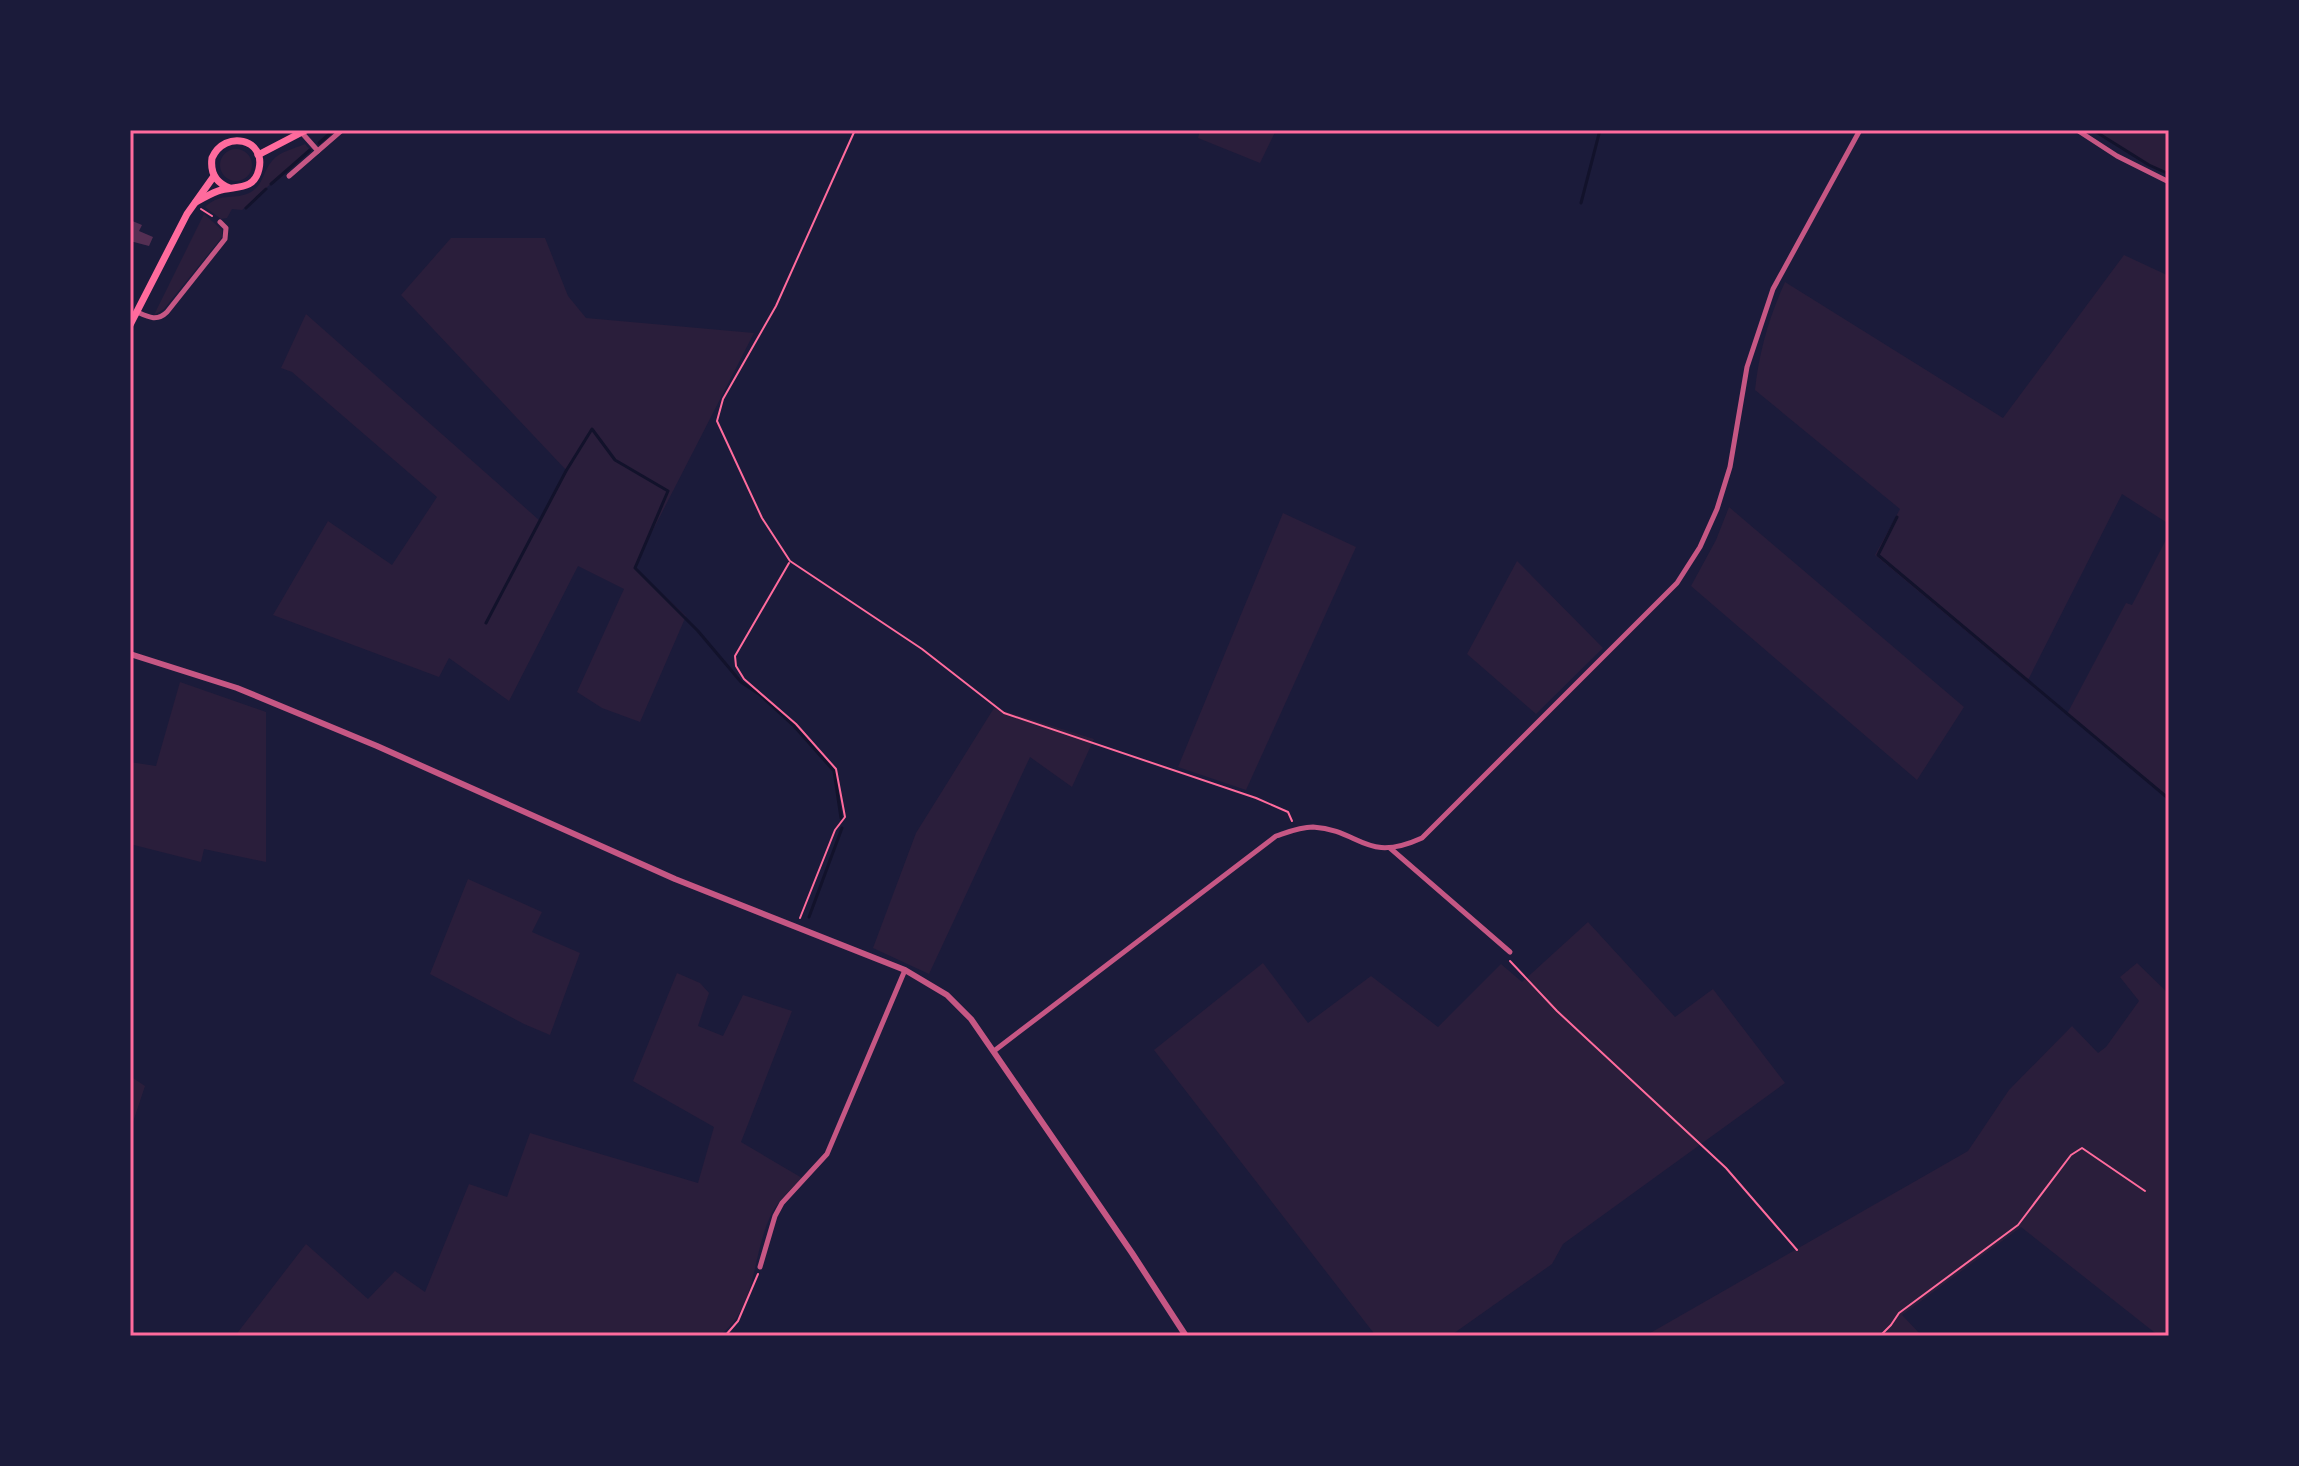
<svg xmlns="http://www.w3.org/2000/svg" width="2299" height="1466" viewBox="0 0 2299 1466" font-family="Arial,sans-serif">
  <rect width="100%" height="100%" fill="#1b1b3a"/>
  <g fill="#2a1e3b">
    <path d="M1200,130H1276L1260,163L1198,138Z"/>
    <path d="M2091,130H2169V174L2149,165Z"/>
    <path d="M305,144L309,149L242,210L232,209L227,218L221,219L205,207C222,191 235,201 251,192C264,184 263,171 272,161C280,151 294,149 305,144Z"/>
    <circle cx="236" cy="165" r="16"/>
    <path d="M204,214L222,230V237L164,309L154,315Z"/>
    <path d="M451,238H545L568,296L586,318L754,333L634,567L686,616L640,722L602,708L577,692L624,589L578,566L509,701L449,658L439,677L273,615L328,521L392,565L437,497L292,372L281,368L306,314L539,520L567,471L401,295Z"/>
    <path d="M2124,255L2169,276V524L2122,494L2027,682L1875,555L1900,509L1755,390C1759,352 1769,317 1785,282L2003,418Z"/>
    <path d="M1729,507L1964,707L1917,780L1691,586L1716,540Z"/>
    <path d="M1283,513L1356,547L1246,790L1178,767Z"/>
    <path d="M2169,534V797L2067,714L2126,603L2132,605Z"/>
    <path d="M1517,561L1603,648L1536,714L1467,654Z"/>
    <path d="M180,682L266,712V862L204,849L201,862L130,844V762L156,766Z"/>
    <path d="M994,708L1094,739L1072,787L1030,757L929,974L873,948L916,833Z"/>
    <path d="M468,879L542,912L532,932L580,953L550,1035L524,1024L430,974Z"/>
    <path d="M1588,922L1675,1017L1713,989L1785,1083L1563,1244L1552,1264L1450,1336H1376L1154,1050L1263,963L1308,1023L1371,976L1438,1027L1501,964L1522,982Z"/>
    <path d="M2137,963L2169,994V1336H2159L2021,1227L1902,1315L1922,1336H1645L1968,1151L2009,1090L2072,1026L2098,1053L2106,1047L2139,1001L2120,977Z"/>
    <path d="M677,973L700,983L709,993L698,1026L723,1036L743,995L792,1011L741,1142L802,1178C792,1188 780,1199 773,1211C751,1251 759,1307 719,1336H235L306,1244L368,1299L395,1271L425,1292L469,1184L507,1197L530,1133L698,1183L714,1127L633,1081Z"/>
    <path d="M130,1076L145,1086L130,1131Z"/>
  </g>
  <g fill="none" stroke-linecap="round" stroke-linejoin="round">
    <g stroke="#12122b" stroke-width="3">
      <path d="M2093,130L2149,165L2169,174"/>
      <path d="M319,143L334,130"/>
      <path d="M271,184L310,150"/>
      <path d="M1581,203L1600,130"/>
      <path d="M246,208L266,189"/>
      <path d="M1897,517L1878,555L2169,799"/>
      <path d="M486,623L566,471L592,429L615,460L668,491L635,568L698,631L741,682L759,694L794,726L834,771L841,818"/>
      <path d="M809,917L842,828"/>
    </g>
  </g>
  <path fill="#542f53" d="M130,220L142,225L139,231L153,237L149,246L130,241Z"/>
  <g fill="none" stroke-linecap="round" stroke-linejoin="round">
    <g stroke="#ff6b9d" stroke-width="2">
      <path d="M855,130L776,306L723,399L717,421L762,518L790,561L922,649L1004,713L1256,798L1288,812L1292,821"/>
      <path d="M201,209L212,216"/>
      <path d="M789,563L735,656L736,666L744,679L796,724L836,769L845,817L835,830L800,918"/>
      <path d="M1510,961L1557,1011L1726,1168L1797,1250"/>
      <path d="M725,1336L738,1321L758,1274"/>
      <path d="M1880,1336L1891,1325L1899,1313L2018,1225L2071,1155L2082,1148L2145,1191"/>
    </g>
    <g stroke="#c65784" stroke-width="5">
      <path d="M2077,130L2117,156L2169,182"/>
      <path d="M302,133L318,151"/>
      <path d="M289,176L342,130"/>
      <path d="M137,312C148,317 157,322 167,312L225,239L226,228L220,222"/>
      <path d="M1390,848L1510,952"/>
      <path d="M994,1051L1276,836C1288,832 1300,827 1313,827C1361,830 1365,864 1422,838L1677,583L1700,547L1717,509L1730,467L1747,367L1773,289L1860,130"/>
      <path d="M760,1267L775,1216L782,1203L827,1154L905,970"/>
    </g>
    <path stroke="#c65784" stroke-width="6" d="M130,654L237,688L377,746L675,879L905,970L947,995L971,1019L1132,1253L1186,1336"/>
    <g stroke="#ff6b9d" stroke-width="7">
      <path d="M258,155L306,130"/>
      <path d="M196,202C203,198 210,194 218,191C234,185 254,192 259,169C266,139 225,129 212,158C210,173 216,183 230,188"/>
      <path d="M130,325L187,214L214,176"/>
    </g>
  </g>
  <rect width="2299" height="1466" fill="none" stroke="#1b1b3a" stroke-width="264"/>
  <rect x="132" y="132" width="2035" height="1202" fill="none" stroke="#ff6b9d" stroke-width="3"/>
</svg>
